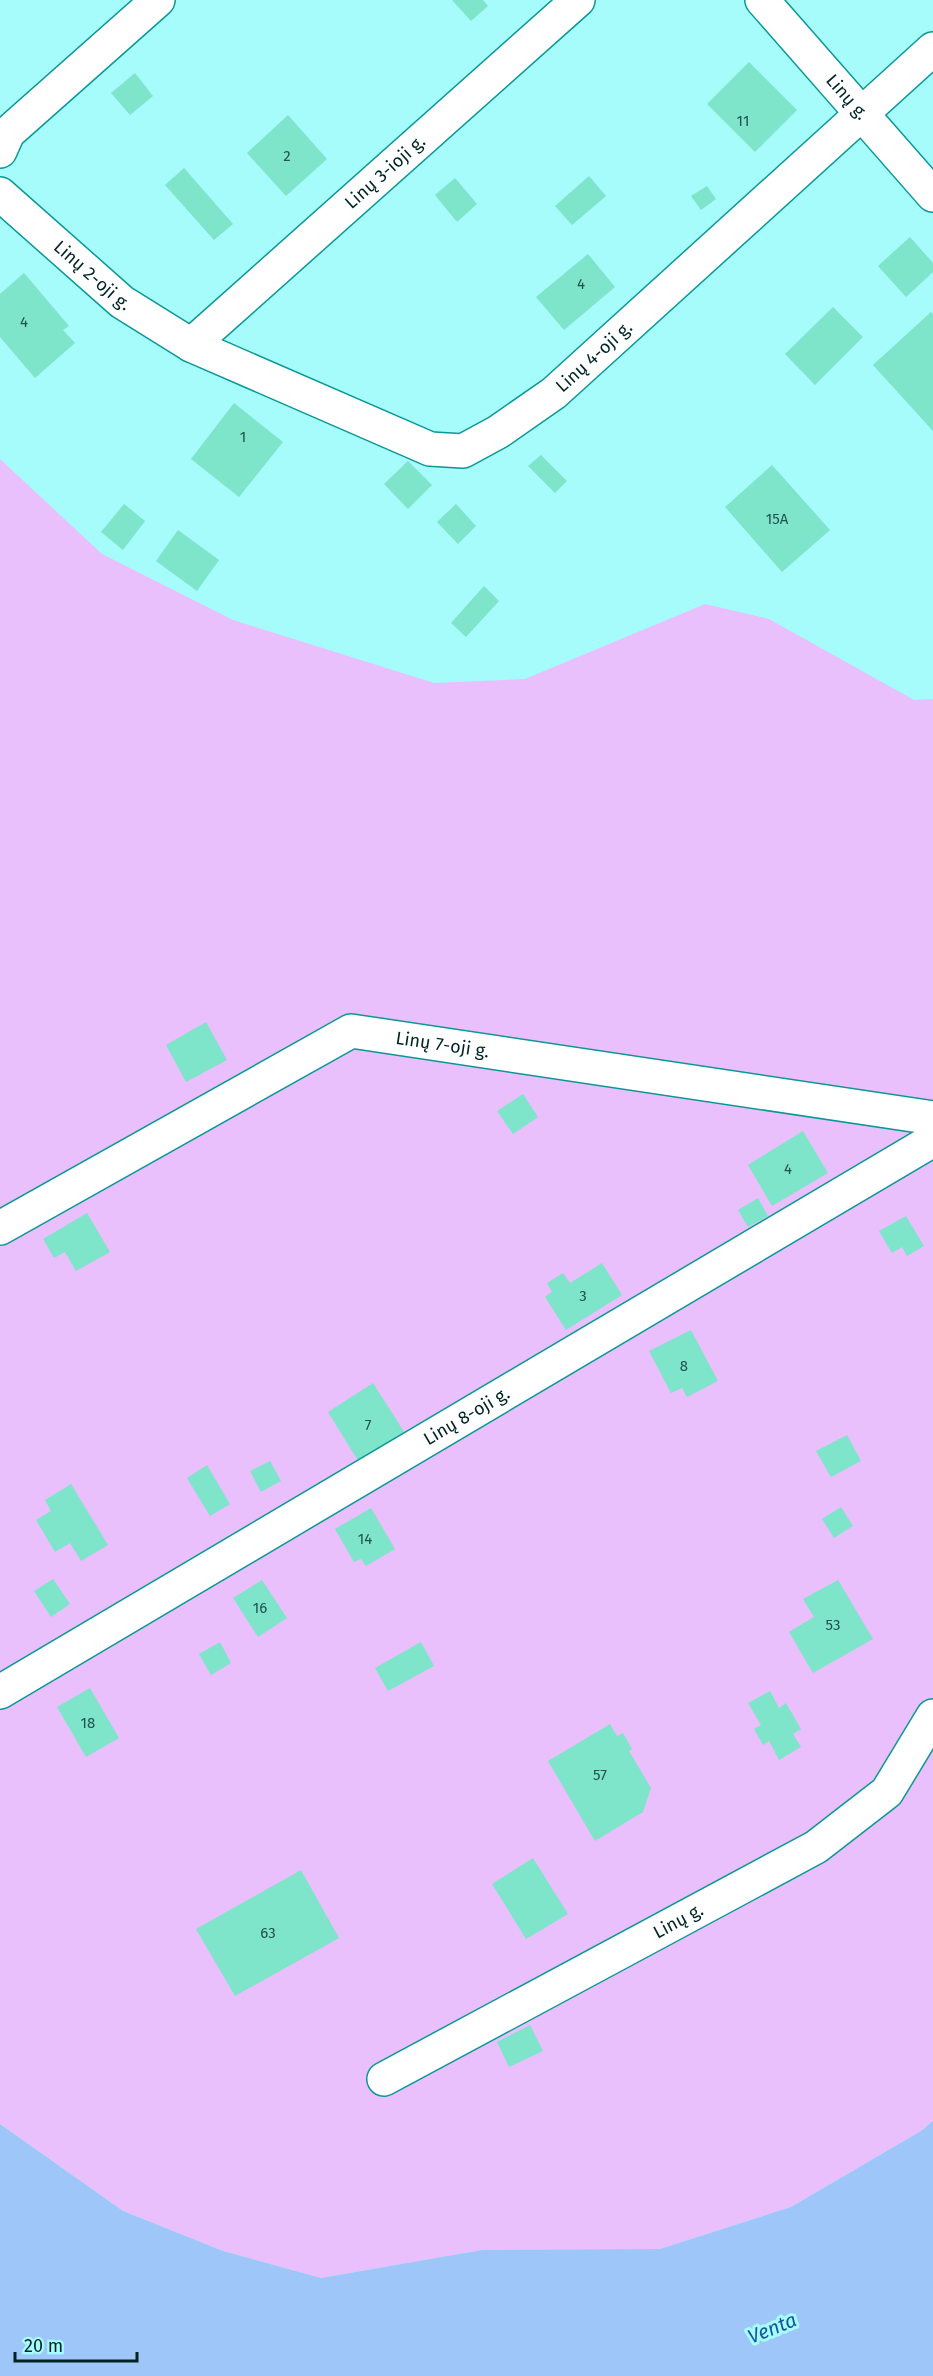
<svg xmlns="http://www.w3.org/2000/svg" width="933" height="2376" viewBox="0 0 933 2376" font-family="'Fira Sans',sans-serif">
  <rect width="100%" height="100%" fill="#a6fbfb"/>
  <path fill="#e9c0fc" d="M0,459L102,554L233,620L434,683L525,679L705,604L769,619L914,700L933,699V2121L921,2131L791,2207L660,2249L482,2250L321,2278L223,2251L123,2211L0,2124Z"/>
  <path fill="#9fc6f8" d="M933,2121V2376H0V2124L123,2211L223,2251L321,2278L482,2250L660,2249L791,2207L921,2131Z"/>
  <g fill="#7ee4ca">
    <path d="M452,0H483L488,6L471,21Z"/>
    <path d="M749,62L797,110L755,152L707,104Z"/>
    <path d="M135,73L153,96L130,115L111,93Z"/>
    <path d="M288,115L327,159L286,196L247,153Z"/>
    <path d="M184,168L233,224L214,240L165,185Z"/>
    <path d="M589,176L606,196L572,225L555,206Z"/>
    <path d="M455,178L477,204L457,222L435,195Z"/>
    <path d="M707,186L716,199L701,210L691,196Z"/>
    <path d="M910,237L933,263V272L906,297L878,266Z"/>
    <path d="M588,254L615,287L564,330L536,297Z"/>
    <path d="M24,273L69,326L63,330L75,343L35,378L0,337V294Z"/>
    <path d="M833,307L863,337L815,385L785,354Z"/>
    <path d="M931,312L933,314V431L873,365Z"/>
    <path d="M234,403L283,442L239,497L191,459Z"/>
    <path d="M541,455L567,481L555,493L528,466Z"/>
    <path d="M408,461L432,485L408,509L384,484Z"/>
    <path d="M772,465L830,530L782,572L725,507Z"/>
    <path d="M124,504L145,521L123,550L101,532Z"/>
    <path d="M456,504L476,526L458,544L437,522Z"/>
    <path d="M178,530L219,560L197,591L156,561Z"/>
    <path d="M484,586L499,601L466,637L451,623Z"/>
    <path d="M206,1022L227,1060L186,1082L166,1045Z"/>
    <path d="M523,1094L538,1117L513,1134L497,1111Z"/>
    <path d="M803,1131L828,1173L772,1206L748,1165Z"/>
    <path d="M758,1198L768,1216L748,1227L738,1210Z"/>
    <path d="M87,1213L110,1252L76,1271L65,1252L54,1258L43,1239Z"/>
    <path d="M906,1216L924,1246L907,1256L902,1247L892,1253L879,1231Z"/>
    <path d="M602,1263L622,1295L566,1330L545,1297L552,1292L547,1283L563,1273L570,1283Z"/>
    <path d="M691,1330L718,1381L687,1397L682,1388L671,1393L649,1351Z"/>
    <path d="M373,1383L408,1438L362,1467L328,1412Z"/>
    <path d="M847,1435L861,1461L831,1477L816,1451Z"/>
    <path d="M270,1461L281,1481L261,1492L250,1471Z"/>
    <path d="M207,1465L230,1504L210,1516L187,1478Z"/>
    <path d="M71,1484L108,1545L81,1561L70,1543L55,1552L36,1520L51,1511L45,1500Z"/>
    <path d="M841,1507L853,1526L834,1538L822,1519Z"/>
    <path d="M371,1508L395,1549L366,1566L361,1559L354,1562L335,1529Z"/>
    <path d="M53,1579L70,1604L51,1617L34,1591Z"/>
    <path d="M262,1580L287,1618L258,1637L233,1598Z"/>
    <path d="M838,1580L873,1639L813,1673L789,1632L814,1617L803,1599Z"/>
    <path d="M220,1642L231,1663L211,1675L199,1654Z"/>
    <path d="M421,1642L434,1666L388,1691L375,1668Z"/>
    <path d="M90,1688L119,1738L86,1757L57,1707Z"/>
    <path d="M770,1691L779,1708L786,1703L801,1729L793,1734L801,1747L779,1760L769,1741L763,1745L754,1729L761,1725L748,1703Z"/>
    <path d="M610,1724L617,1736L623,1733L632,1749L629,1751L651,1788L643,1812L595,1841L548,1761Z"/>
    <path d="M533,1858L568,1914L526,1939L492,1884Z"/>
    <path d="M301,1870L339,1938L235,1996L196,1929Z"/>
    <path d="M530,2025L543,2051L509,2067L497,2042Z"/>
  </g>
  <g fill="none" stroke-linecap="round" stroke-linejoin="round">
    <defs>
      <g id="minor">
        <path id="s1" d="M762,0L933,195"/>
        <path d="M0,151L8,133L158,0"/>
        <path id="s2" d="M0,194L122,302L191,345L430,449L463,451L498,432L554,393L933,49"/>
        <path id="s3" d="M191,345L578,0"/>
        <path id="s4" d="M0,1228L351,1031L933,1118"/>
        <path id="s5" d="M0,1692L933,1140"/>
        <path id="s6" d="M384,2079L816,1847L887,1792L933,1716"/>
      </g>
    </defs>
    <use href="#minor" stroke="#0a9798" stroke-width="36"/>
    <use href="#minor" stroke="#fff" stroke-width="33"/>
  </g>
  <g text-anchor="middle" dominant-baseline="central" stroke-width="6" stroke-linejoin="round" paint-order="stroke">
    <g font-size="15" fill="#20544e">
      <text x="743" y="121">11</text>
      <text x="287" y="156">2</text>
      <text x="581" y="284">4</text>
      <text x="24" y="322">4</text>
      <text x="243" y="437">1</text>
      <text x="777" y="519">15A</text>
      <text x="788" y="1169">4</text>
      <text x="583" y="1296">3</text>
      <text x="684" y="1366">8</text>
      <text x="368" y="1425">7</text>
      <text x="365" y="1539">14</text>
      <text x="260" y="1608">16</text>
      <text x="833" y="1625">53</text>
      <text x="88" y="1723">18</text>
      <text x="600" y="1775">57</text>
      <text x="268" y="1933">63</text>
    </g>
    <g font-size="18" fill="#002424" stroke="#a6fbfb">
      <text stroke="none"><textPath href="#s1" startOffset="129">Linų g.</textPath></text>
      <text stroke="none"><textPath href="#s3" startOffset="260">Linų 3-ioji g.</textPath></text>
      <text stroke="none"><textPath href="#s2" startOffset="123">Linų 2-oji g.</textPath></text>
      <text stroke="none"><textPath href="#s2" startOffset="700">Linų 4-oji g.</textPath></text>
      <text stroke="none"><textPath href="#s4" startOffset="495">Linų 7-oji g.</textPath></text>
      <text stroke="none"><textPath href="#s5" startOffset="542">Linų 8-oji g.</textPath></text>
      <text stroke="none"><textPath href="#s6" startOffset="334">Linų g.</textPath></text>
    </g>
    <g font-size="20" font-style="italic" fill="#15559e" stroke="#a6fbfb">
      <text transform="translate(772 2328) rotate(-22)">Venta</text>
    </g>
  </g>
  <path d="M15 2352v9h122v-9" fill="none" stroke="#002424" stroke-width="3"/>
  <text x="24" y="2352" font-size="18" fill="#002424" stroke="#a6fbfb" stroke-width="4.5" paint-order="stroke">20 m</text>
</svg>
